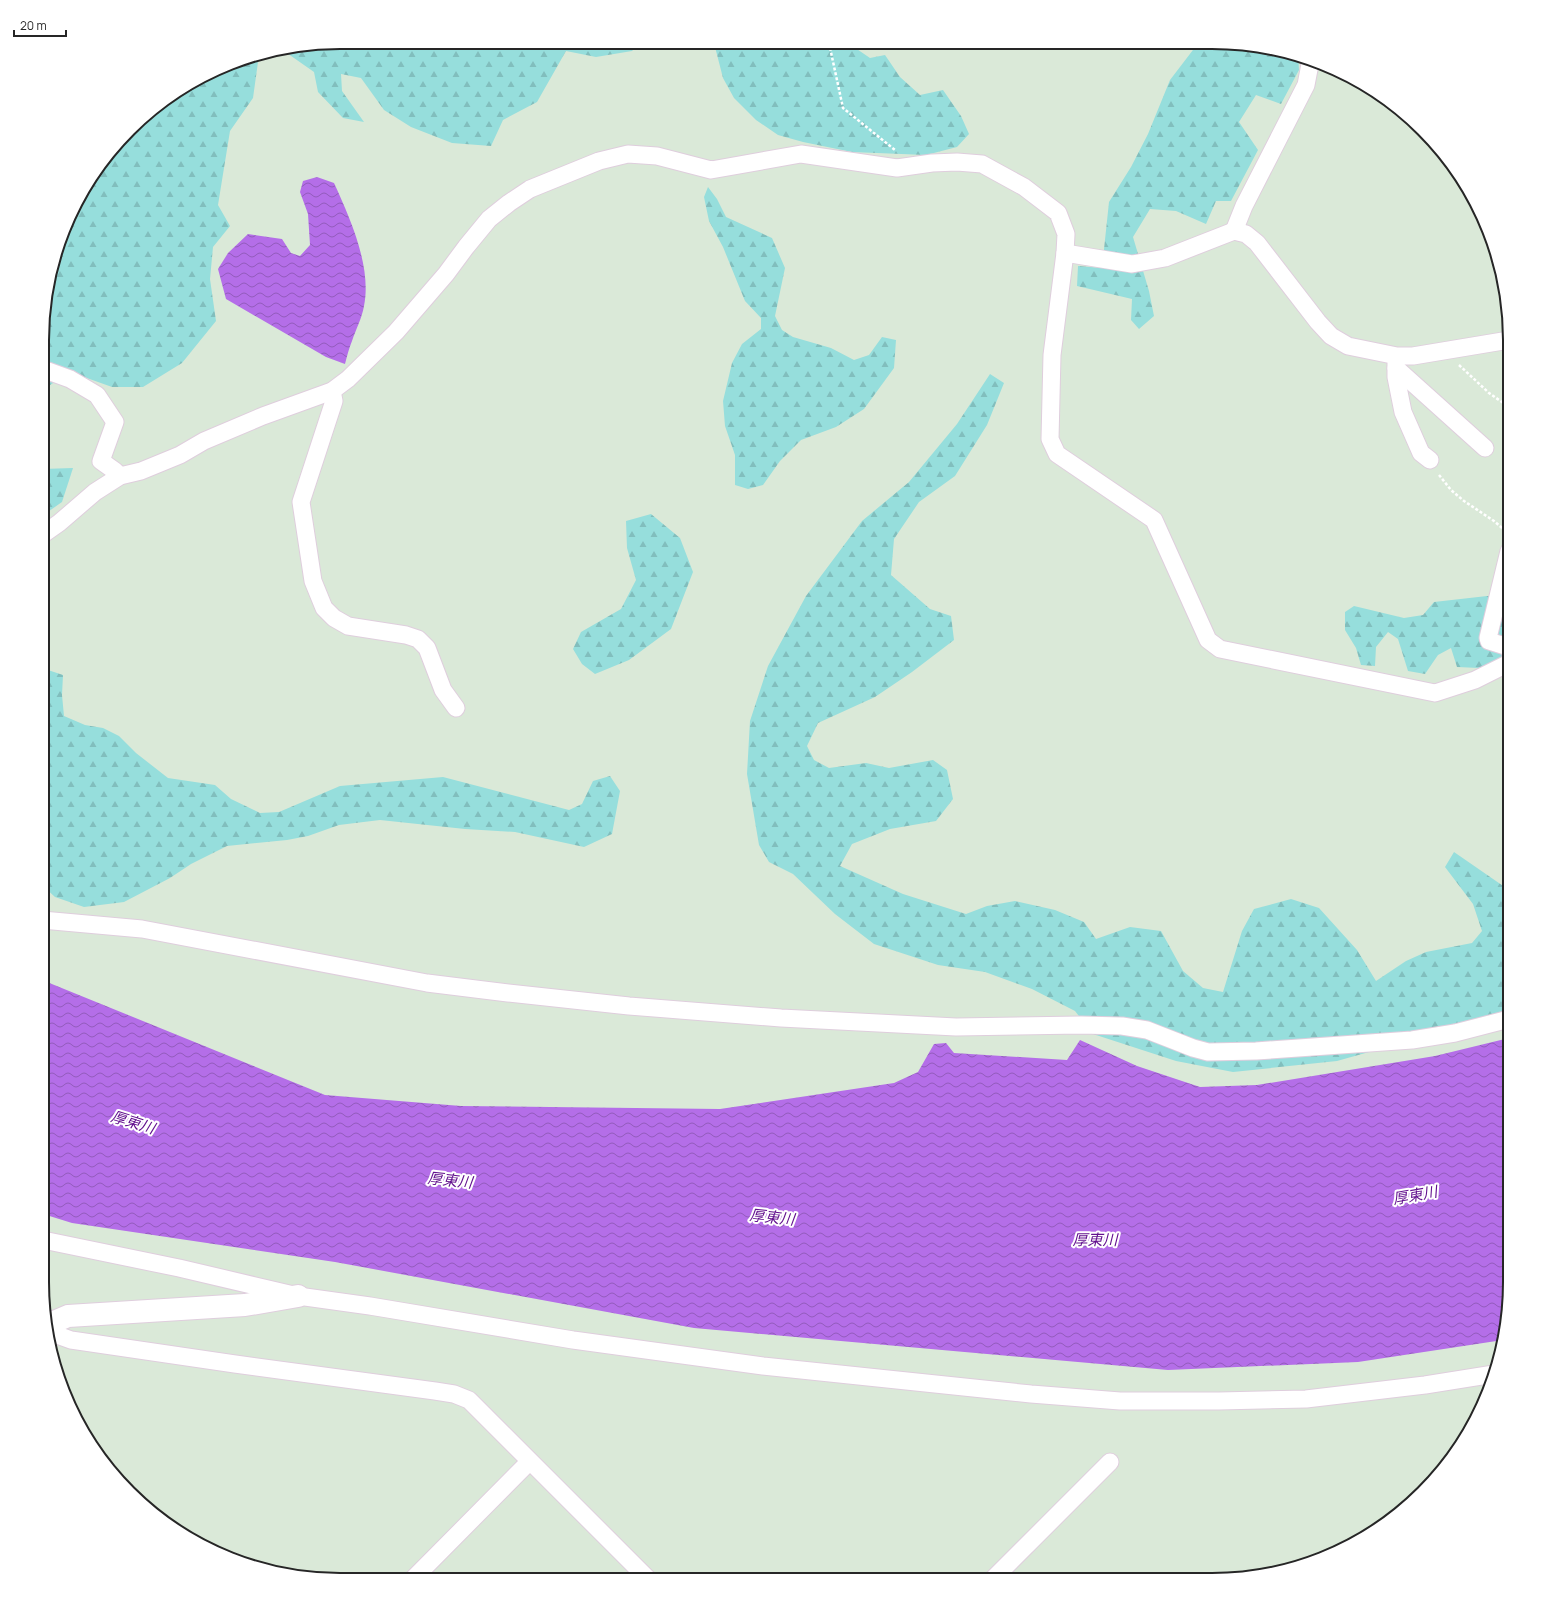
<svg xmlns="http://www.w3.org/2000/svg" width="1552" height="1622" viewBox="0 0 1552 1622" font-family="Manrope,'Noto Sans JP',sans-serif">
  <defs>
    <pattern id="forest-firs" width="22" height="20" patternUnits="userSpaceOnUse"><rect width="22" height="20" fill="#96dedc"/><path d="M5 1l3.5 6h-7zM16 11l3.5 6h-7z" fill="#81bebd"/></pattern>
    <pattern id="water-waves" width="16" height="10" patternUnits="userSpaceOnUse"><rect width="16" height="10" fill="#b46ee8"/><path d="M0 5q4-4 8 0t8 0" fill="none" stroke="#925abc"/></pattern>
  </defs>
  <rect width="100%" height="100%" fill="#dae9d8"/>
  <g fill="url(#forest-firs)">
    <path d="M340,42L640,43L632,51L596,57L566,51L537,102L503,120L491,146L452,143L411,127L384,110L361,78L341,74L342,91L364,122L343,118L318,92L314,72L284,51Z"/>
    <path d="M714,43H848L870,58L885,55L900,77L920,95L943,90L961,116L969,134L957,147L926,155L852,152L803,142L778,135L756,120L734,98L723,78Z"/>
    <path d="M1200,44L1251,45L1298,55L1299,70L1281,104L1256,95L1239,122L1258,150L1231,201H1216L1206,224L1176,211L1150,209L1133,237L1149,291L1154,316L1139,329L1131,320L1132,299L1077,286L1078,266L1102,268L1109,202L1131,167L1148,134L1170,80L1196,46Z"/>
    <path d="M264,54L258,62L253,98L230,131L218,205L230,226L213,247L210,279L216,321L182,363L143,387H112L70,372L47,387L42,395V340L48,282L82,191L144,116L191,82L244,58Z"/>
    <path d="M708,187L717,199L726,217L772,238L785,268L775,316L782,330L793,337L831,348L854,360L869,355L882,337L896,340L894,368L864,409L836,427L801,440L780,461L763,485L748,489L735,485V455L725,426L723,401L732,363L742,344L761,329V318L745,301L723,247L709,221L704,197Z"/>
    <path d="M990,374L1004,383L987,425L955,476L919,502L894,539L891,575L930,609L951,616L954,640L912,672L875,697L818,723L807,746L814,760L829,768L866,763L889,768L933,760L947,770L953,799L936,821L890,829L852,844L840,866L903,894L966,914L987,906L1015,901L1055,910L1084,922L1096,939L1130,927L1161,931L1183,971L1203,988L1223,992L1242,931L1254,909L1291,899L1319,908L1357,950L1376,981L1406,961L1426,952L1472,943L1482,931L1473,904L1445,867L1454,852L1509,890V1010L1465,1025L1337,1061L1233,1072L1176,1061L1093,1034L1075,1011L1032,989L985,972L938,965L874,944L835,914L793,874L769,862L759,845L747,774L750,721L768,666L806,596L862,521L909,482L957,424Z"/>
    <path d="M73,468L62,502L42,516V469Z"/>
    <path d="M651,514L680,538L693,572L671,629L629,660L595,674L582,664L573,649L581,632L621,609L636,580L627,548L626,521Z"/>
    <path d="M1487,596L1509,598V658L1479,668L1457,667L1451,648L1438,655L1425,674L1408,671L1398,639L1388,632L1376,647L1375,666L1361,665L1356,648L1345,630V612L1354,606L1404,618L1423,615L1434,602Z"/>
    <path d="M42,668L63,675L62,695L64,716L85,725L103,728L119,736L136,753L168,778L215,785L231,799L260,813L279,812L340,786L443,777L569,810L582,804L593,781L610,776L620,791L612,834L584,847L515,832L465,829L380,820L339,825L308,836L287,840L227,846L191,864L170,878L124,902L84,907L55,897L42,885Z"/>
  </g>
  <g fill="url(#water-waves)">
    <path d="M317,177L334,183C350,218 372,267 364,306C362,318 356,329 352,341C349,348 347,356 345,364L326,357L226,299L218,269L228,253L248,234L282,239L291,253L300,256L310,245L308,214L300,192L303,181Z"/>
    <path d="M42,980L325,1095L461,1106L720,1109L894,1083L918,1072L934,1044L946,1043L954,1053L1067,1060L1080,1040L1137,1066L1200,1087L1257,1085L1435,1056L1509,1038V1301L1503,1340L1358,1362L1168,1370L694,1328L335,1262L72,1223L43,1214Z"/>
  </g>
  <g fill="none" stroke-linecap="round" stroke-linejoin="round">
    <defs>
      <g id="street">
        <path d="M1234,231L1244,206L1306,85L1311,59"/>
        <path d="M1065,253L1132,264L1165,258L1234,231L1246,234L1257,243L1318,322L1331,336L1348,346L1397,356H1413L1509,340"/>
        <path d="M1396,363V377L1403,412L1421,453L1430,460"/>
        <path d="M1396,368L1485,448"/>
        <path d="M42,374L48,371L70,379L97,395L115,422L101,461L115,471L120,476"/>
        <path d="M332,391L334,401L301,502L313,581L324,608L334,618L348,626L406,635L418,639L427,648L443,690L456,708"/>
        <path d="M42,535L59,523L95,492L120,476L141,471L180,455L204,441L263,416L332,391L348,379L396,332L446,274L466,247L489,219L509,203L530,189L599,161L628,154L657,156L711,170L801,154L897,168L932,163L957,162L982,164L1024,187L1058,213L1066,234L1065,253L1052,355L1050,439L1057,454L1154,520L1208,640L1220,649L1435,693L1475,680L1509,663"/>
        <path d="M1509,551L1488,638L1489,641L1508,647L1509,650"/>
        <path d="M42,920L142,929L427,983L508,993L629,1006L781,1018L956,1027L1081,1025L1122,1026L1147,1030L1193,1048L1208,1052L1256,1051L1412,1040L1455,1033L1509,1019"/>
        <path d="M43,1240L179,1268L298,1296L370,1306L573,1340L763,1366L1031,1394L1120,1401H1219L1306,1399L1425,1385L1494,1374"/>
        <path d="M49,1332L71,1340L235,1364L435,1391L454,1394L469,1400L648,1579"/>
        <path d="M413,1579L529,1462"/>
        <path d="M993,1579L1110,1462"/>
      </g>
      <path id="secondary" d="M47,1325L68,1316L245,1305L298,1296"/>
    </defs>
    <use href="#street" stroke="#dfcedd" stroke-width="19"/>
    <use href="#secondary" stroke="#dfcedd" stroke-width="24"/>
    <g stroke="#fff" stroke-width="2.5" stroke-dasharray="3 2" stroke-linecap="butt">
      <path d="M829,43L843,108L895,150"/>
      <path d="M1459,365L1489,393L1509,407"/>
      <path d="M1439,475L1451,490L1464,501L1494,521L1509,534"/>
    </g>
    <use href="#street" stroke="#fff" stroke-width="17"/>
    <use href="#secondary" stroke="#fff" stroke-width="22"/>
  </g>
  <g text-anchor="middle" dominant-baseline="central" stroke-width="4" stroke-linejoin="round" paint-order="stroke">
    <g font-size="15" font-style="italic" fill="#63128f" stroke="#fff">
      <text transform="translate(133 1122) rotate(17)">厚東川</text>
      <text transform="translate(450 1180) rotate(6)">厚東川</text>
      <text transform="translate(1415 1195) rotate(-10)">厚東川</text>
      <text transform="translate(772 1217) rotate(6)">厚東川</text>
      <text x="1095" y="1239">厚東川</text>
    </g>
  </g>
  <path d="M0 0H1552V1622H0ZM340 49H1212A291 291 0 0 1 1503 340V1282A291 291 0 0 1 1212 1573H340A291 291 0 0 1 49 1282V340A291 291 0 0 1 340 49Z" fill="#fff" fill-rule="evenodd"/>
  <path fill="none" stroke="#262626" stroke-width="2" d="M340 49H1212A291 291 0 0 1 1503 340V1282A291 291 0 0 1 1212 1573H340A291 291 0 0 1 49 1282V340A291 291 0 0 1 340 49Z"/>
  <path d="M14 30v6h52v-6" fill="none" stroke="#262626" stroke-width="2"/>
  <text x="20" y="30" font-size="12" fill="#262626" stroke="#ffffff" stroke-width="3" paint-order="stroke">20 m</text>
</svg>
